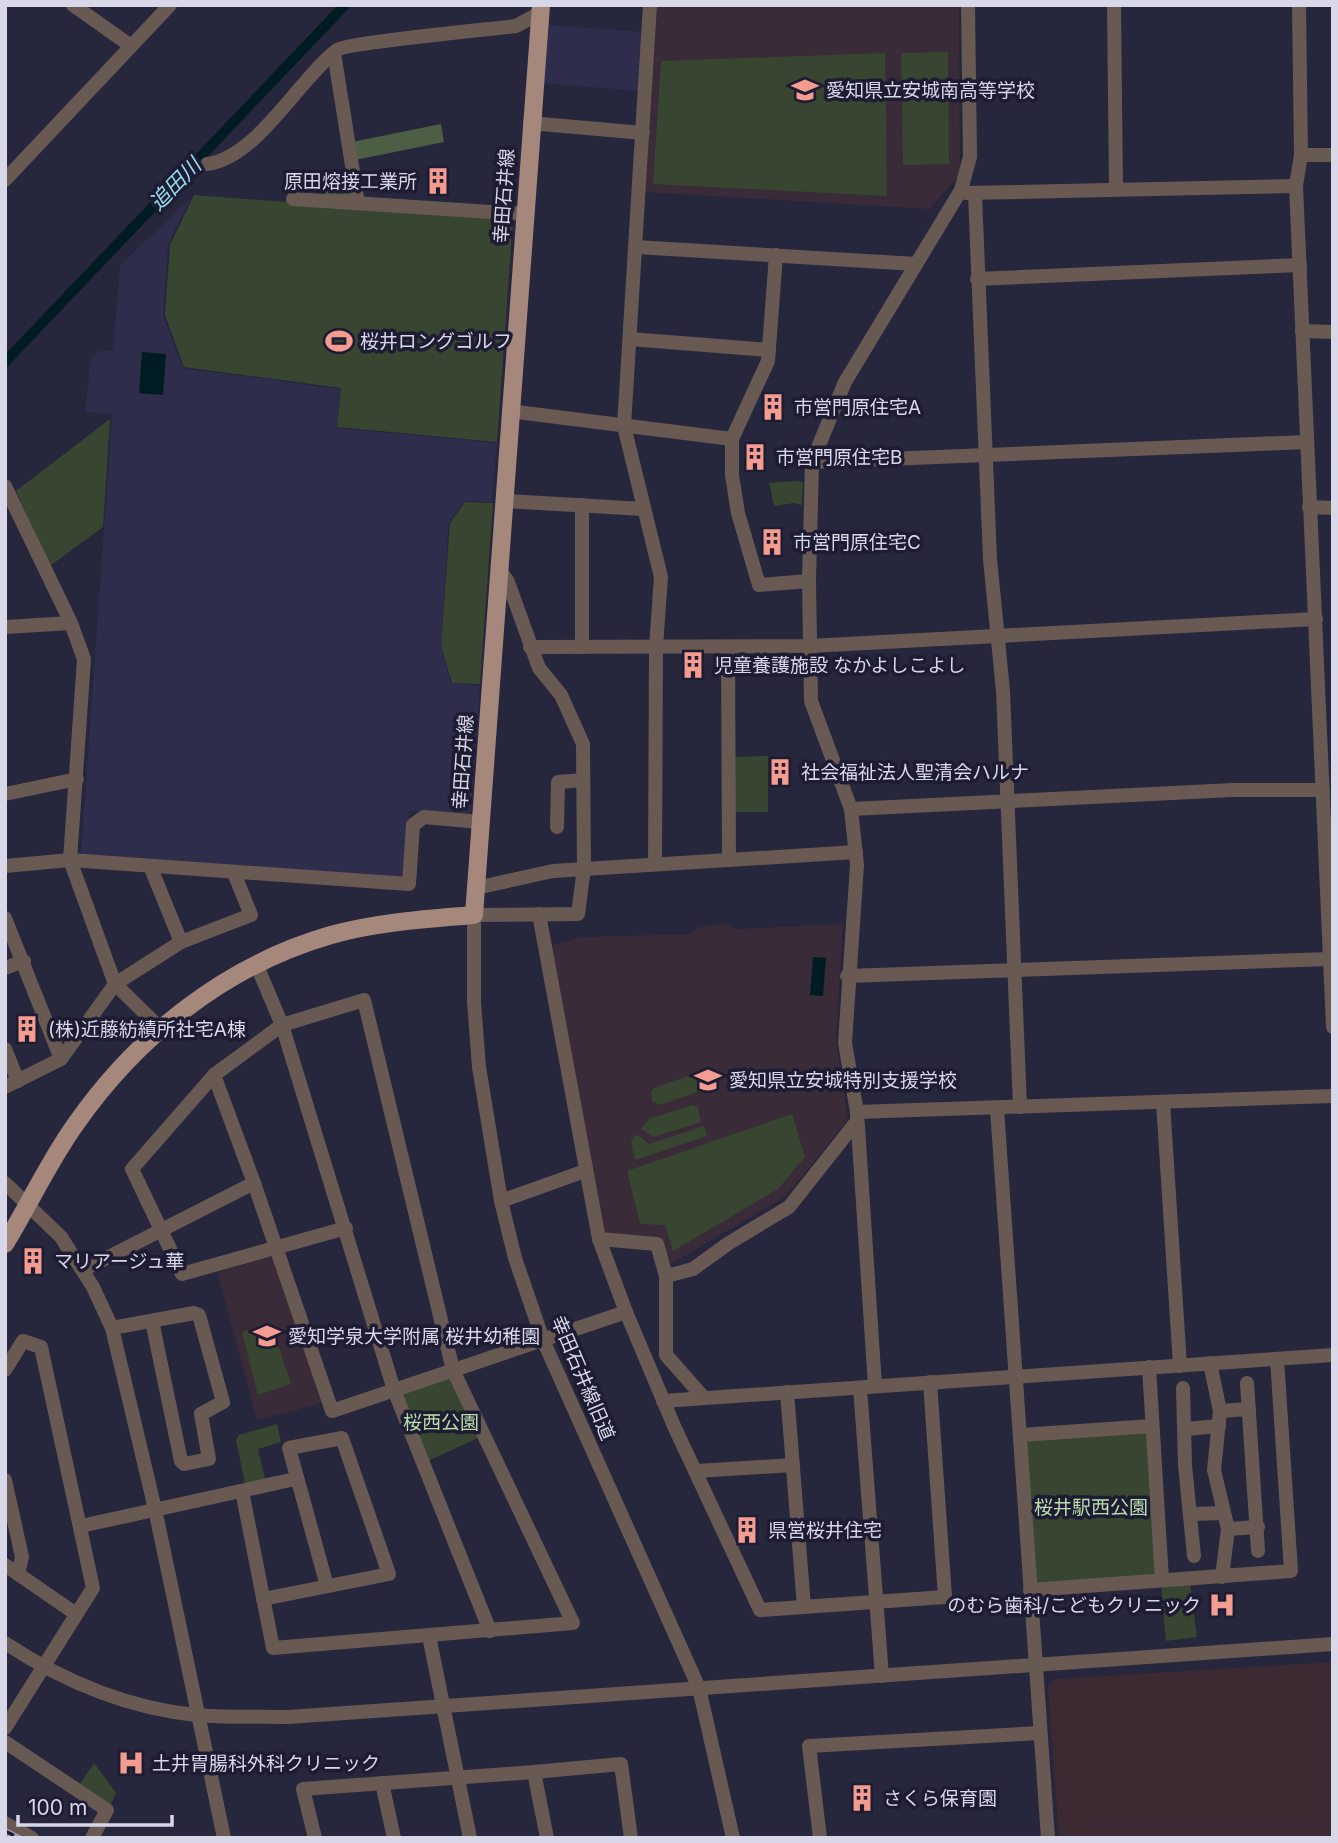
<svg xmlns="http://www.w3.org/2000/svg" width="1338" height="1843" viewBox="0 0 1338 1843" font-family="Inter,'Noto Sans JP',sans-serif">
  <rect width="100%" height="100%" fill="#26263d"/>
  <path fill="#3c2a33" d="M1333,1662V1838H1059L1048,1687L1055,1679Z"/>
  <g fill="#2e2d4b">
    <path d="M548,25L644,32L639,91L540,83L545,27Z"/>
    <path d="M191,198L168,244L163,315L183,368L340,389L337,428L497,443L492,502L464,501L449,522L448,533L441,646L451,683L480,686L470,816L409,811L406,873L399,879L81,854L112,414L85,412L91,358L100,351H113L120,265Z"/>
  </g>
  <g fill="#392b37">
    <path d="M656,5H959L960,175L929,209L644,192Z"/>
    <path d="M726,924L736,929L843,924L836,1040L848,1120L786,1196L668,1266L660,1237L604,1233L550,951L553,945L582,937L690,934L699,927Z"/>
    <path d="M270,1255L274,1258L322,1400L319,1404L257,1420L217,1272Z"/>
  </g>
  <g fill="#384631">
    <path d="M948,52L949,164L903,165L901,53Z"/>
    <path d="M885,53L887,196L653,184L661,61Z"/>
    <path d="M194,195L513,219L497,442L337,427L341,388L184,367L165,315L170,245Z"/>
    <path d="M110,419L103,527L50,566L16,491Z"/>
    <path d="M794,481L803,482L802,505L794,503L774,506L769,483Z"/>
    <path d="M465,502L493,503L480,684L452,683L441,645L450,523Z"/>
    <path d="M768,756V812H734L733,757Z"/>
    <path d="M688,1076L699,1080L697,1092L660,1105L652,1101L651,1092L654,1088Z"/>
    <path d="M692,1105L698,1107L701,1122L654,1137L641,1129L649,1119Z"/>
    <path d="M792,1114L805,1157L778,1189L673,1251L665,1225L640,1224L627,1171Z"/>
    <path d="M704,1126L707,1136L635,1160L631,1142L637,1134L649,1144Z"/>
    <path d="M271,1324L291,1384L258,1395L242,1332Z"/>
    <path d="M451,1373L480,1437L426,1462L400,1398L402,1391Z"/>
    <path d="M277,1424L281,1442L258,1449L265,1479L245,1484L236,1440L239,1435Z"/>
    <path d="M1144,1429L1149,1436L1157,1572L1154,1576L1038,1584L1034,1580L1024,1443L1028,1438Z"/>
    <path d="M1190,1583L1197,1637L1166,1641L1161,1585Z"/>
    <path d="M94,1763L116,1793L111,1804L80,1784Z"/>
  </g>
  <g fill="#4c5f44">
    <path d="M441,124L444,142L355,160L352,142Z"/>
    <path d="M351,170L354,200L325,197L322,177Z"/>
  </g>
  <g fill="#001b21">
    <path d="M142,352L166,354L163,395L139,393Z"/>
    <path d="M813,957L826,958L823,996L810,995Z"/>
  </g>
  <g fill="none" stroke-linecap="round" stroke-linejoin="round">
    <path stroke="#001b21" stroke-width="10" d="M5,362L345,5"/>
    <g stroke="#685953" stroke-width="14">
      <path d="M73,5L131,46"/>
      <path d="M650,5L624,426L661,577L656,647L655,864"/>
      <path d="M1114,5L1116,189"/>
      <path d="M1299,5L1301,155L1296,186L1333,1027"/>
      <path d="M334,53L358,203"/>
      <path d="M530,123L643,133"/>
      <path d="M1301,155H1333"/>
      <path d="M207,164C257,158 298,80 337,50C346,43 493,29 516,26L540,13"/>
      <path d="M5,180L170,5"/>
      <path d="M966,193L1296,186"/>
      <path d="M975,195L990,559L1003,691L1020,1107"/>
      <path d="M293,199L523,214"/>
      <path d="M636,247L916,264"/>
      <path d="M776,255L768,361L732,439V475L738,513L759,585L809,581"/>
      <path d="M977,279L1300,265"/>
      <path d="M1302,331L1333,332"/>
      <path d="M630,339L769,350"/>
      <path d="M509,411L732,439"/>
      <path d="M812,462L1306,442"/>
      <path d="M5,486L71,623L84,659L70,860L115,984L159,1027"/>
      <path d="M506,501L644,509"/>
      <path d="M1309,507L1333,508"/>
      <path d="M498,567L508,582L539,668L561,695L583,744L584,868L578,914L474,915V1002L479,1067L501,1201L515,1258L543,1340L699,1688L733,1838"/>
      <path d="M5,627L71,623"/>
      <path d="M530,647L809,646L1316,619"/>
      <path d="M582,647V505"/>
      <path d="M728,647L729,860"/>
      <path d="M5,794L77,779"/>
      <path d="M851,809L1233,790H1323"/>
      <path d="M557,827L558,782L583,780"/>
      <path d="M5,866L70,860L409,884L413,825L424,817L480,822"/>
      <path d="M150,866L181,942"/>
      <path d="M476,888L553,871L856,852"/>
      <path d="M539,914L599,1239L657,1244L666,1276V1355L704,1398"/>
      <path d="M5,918L61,1059"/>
      <path d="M257,966L282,1025L394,1390L490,1631"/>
      <path d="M5,968L24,961"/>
      <path d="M847,976L1330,959"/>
      <path d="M5,1049L18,1081"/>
      <path d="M214,1075L254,1183"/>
      <path d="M5,1087L61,1059L115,984L181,942L251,915L234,873"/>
      <path d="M1163,1102L1180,1366"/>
      <path d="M997,1109L1048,1838"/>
      <path d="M857,1112L1333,1096"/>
      <path d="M5,1183L61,1237L93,1287L112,1328L155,1509L224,1838"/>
      <path d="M501,1201L585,1171"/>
      <path d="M83,1270L254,1183L332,1411L626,1312L599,1239"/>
      <path d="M666,1276L693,1269L729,1243L789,1207L857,1121"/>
      <path d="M626,1312L674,1426L760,1610L945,1597L930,1382"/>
      <path d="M112,1328L194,1313L199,1315L223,1402L201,1414L209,1459L184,1464L181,1461L152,1321"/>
      <path d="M1210,1363L1220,1411L1214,1470L1228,1529L1222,1577"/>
      <path d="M1149,1367L1162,1580"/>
      <path d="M5,1370L23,1341L41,1347L93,1588L5,1728"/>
      <path d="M1247,1383L1258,1551"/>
      <path d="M875,1386L857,1112L845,1043L857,865L851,809L811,701L809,581L812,462L845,382L961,190L970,157L968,5"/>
      <path d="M860,1388L882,1676"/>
      <path d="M1183,1388L1185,1465L1194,1556"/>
      <path d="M787,1392L804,1607"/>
      <path d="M663,1401L1333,1355"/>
      <path d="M1220,1411L1249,1409"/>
      <path d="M1185,1429L1219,1426"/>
      <path d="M1021,1435L1152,1426"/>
      <path d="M697,1471L793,1465"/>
      <path d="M5,1480L22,1557L18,1574"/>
      <path d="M242,1491L273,1648L573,1623L453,1370L364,1000L282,1025L214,1075L132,1169L182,1274L346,1228"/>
      <path d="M1192,1514L1224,1513"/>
      <path d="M81,1526L295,1479"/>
      <path d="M1228,1529L1258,1527"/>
      <path d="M5,1565L76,1614"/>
      <path d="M1030,1590L1291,1571L1277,1359"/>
      <path d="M263,1599L389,1574L342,1438L289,1448L327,1586"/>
      <path d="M429,1636L470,1838"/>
      <path d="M5,1643C63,1681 126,1708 196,1715C226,1718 258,1716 288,1717L1333,1644"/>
      <path d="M5,1742L107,1810L92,1838"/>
      <path d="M534,1772L621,1764L631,1838"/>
      <path d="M382,1783L394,1838"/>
      <path d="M5,1823L32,1838"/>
      <path d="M315,1838L303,1789L534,1772L547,1838"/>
      <path d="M820,1838L809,1746L1040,1733"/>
    </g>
    <path stroke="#a6877c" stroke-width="18" d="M5,1244C29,1205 48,1163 75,1125C137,1036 226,965 331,935C377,922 427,919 474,915L541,5"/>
    <defs>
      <path id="rail" d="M5,1831L19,1838"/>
    </defs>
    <use href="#rail" stroke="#9e9eb0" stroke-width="6"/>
    <use href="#rail" stroke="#1d1c33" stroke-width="3.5" stroke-dasharray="10" stroke-linecap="butt"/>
  </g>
  <defs>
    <symbol id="school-bare" viewBox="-9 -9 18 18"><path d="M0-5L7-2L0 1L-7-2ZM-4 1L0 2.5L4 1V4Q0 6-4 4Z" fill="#f59c91" stroke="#1d1c33" stroke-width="2.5" paint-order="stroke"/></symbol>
    <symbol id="building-bare" viewBox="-9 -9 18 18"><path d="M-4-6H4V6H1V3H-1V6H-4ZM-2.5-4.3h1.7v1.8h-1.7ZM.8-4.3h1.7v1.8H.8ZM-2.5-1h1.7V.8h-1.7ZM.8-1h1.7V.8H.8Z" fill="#f59c91" stroke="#1d1c33" stroke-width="2.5" paint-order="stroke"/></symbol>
    <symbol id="stadium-bare" viewBox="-9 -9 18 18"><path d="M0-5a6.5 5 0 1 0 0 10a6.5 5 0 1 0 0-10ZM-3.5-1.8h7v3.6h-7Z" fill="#f59c91" stroke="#1d1c33" stroke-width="2.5" paint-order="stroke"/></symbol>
    <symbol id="hospital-bare" viewBox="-9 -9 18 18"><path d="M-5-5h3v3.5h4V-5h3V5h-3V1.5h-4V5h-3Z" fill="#f59c91" stroke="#1d1c33" stroke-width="2.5" paint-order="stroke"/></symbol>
  </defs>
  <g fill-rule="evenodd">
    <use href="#school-bare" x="786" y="71" width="38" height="38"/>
    <use href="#building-bare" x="419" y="162" width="38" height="38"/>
    <use href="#stadium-bare" x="320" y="322" width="38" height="38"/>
    <use href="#building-bare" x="754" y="388" width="38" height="38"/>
    <use href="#building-bare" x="736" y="438" width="38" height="38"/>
    <use href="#building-bare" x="753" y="523" width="38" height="38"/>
    <use href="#building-bare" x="674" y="646" width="38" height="38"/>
    <use href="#building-bare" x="761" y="753" width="38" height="38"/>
    <use href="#building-bare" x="8" y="1010" width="38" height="38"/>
    <use href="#school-bare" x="689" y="1061" width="38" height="38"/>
    <use href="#building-bare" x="14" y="1242" width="38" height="38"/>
    <use href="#school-bare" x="248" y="1317" width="38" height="38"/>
    <use href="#building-bare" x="728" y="1511" width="38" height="38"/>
    <use href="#hospital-bare" x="1203" y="1586" width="38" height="38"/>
    <use href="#hospital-bare" x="112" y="1744" width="38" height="38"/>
    <use href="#building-bare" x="843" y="1779" width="38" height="38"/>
  </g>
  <g text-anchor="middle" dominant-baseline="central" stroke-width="7" stroke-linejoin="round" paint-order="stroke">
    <g font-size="19" fill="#d8d8e8" stroke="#1d1c33" text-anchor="start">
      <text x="826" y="90">愛知県立安城南高等学校</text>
      <text x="417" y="181" text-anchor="end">原田熔接工業所</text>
      <text x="360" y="341">桜井ロングゴルフ</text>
      <text x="794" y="407">市営門原住宅A</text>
      <text x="776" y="457">市営門原住宅B</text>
      <text x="793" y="542">市営門原住宅C</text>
      <text x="714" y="665">児童養護施設 なかよしこよし</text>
      <text x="801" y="772">社会福祉法人聖清会ハルナ</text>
      <text x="48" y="1029">(株)近藤紡績所社宅A棟</text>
      <text x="729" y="1080">愛知県立安城特別支援学校</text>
      <text x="54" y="1261">マリアージュ華</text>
      <text x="288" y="1336">愛知学泉大学附属 桜井幼稚園</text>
      <text x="768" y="1530">県営桜井住宅</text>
      <text x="1201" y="1605" text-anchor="end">のむら歯科/こどもクリニック</text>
      <text x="152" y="1763">土井胃腸科外科クリニック</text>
      <text x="883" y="1798">さくら保育園</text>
    </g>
    <g font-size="19" fill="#d8d8e8" stroke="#1d1c33">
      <text transform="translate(504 196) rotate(-86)">幸田石井線</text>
      <text transform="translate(463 762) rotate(-86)">幸田石井線</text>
      <text transform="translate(583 1378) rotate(67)">幸田石井線旧道</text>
    </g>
    <g font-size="19" fill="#baddaa" stroke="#1d1c33">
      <text x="441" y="1422">桜西公園</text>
      <text x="1091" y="1507">桜井駅西公園</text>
    </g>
    <g font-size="21" font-style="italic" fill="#93deef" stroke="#1d1c33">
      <text transform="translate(175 184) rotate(-46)">追田川</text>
    </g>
  </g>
  <rect width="1338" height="1843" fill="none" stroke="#d8d8e8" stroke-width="14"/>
  <path d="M18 1815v10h154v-10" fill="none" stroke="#d8d8e8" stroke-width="3.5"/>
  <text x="28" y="1815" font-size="21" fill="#d8d8e8" stroke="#1d1c33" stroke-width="5" paint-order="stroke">100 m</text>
</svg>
